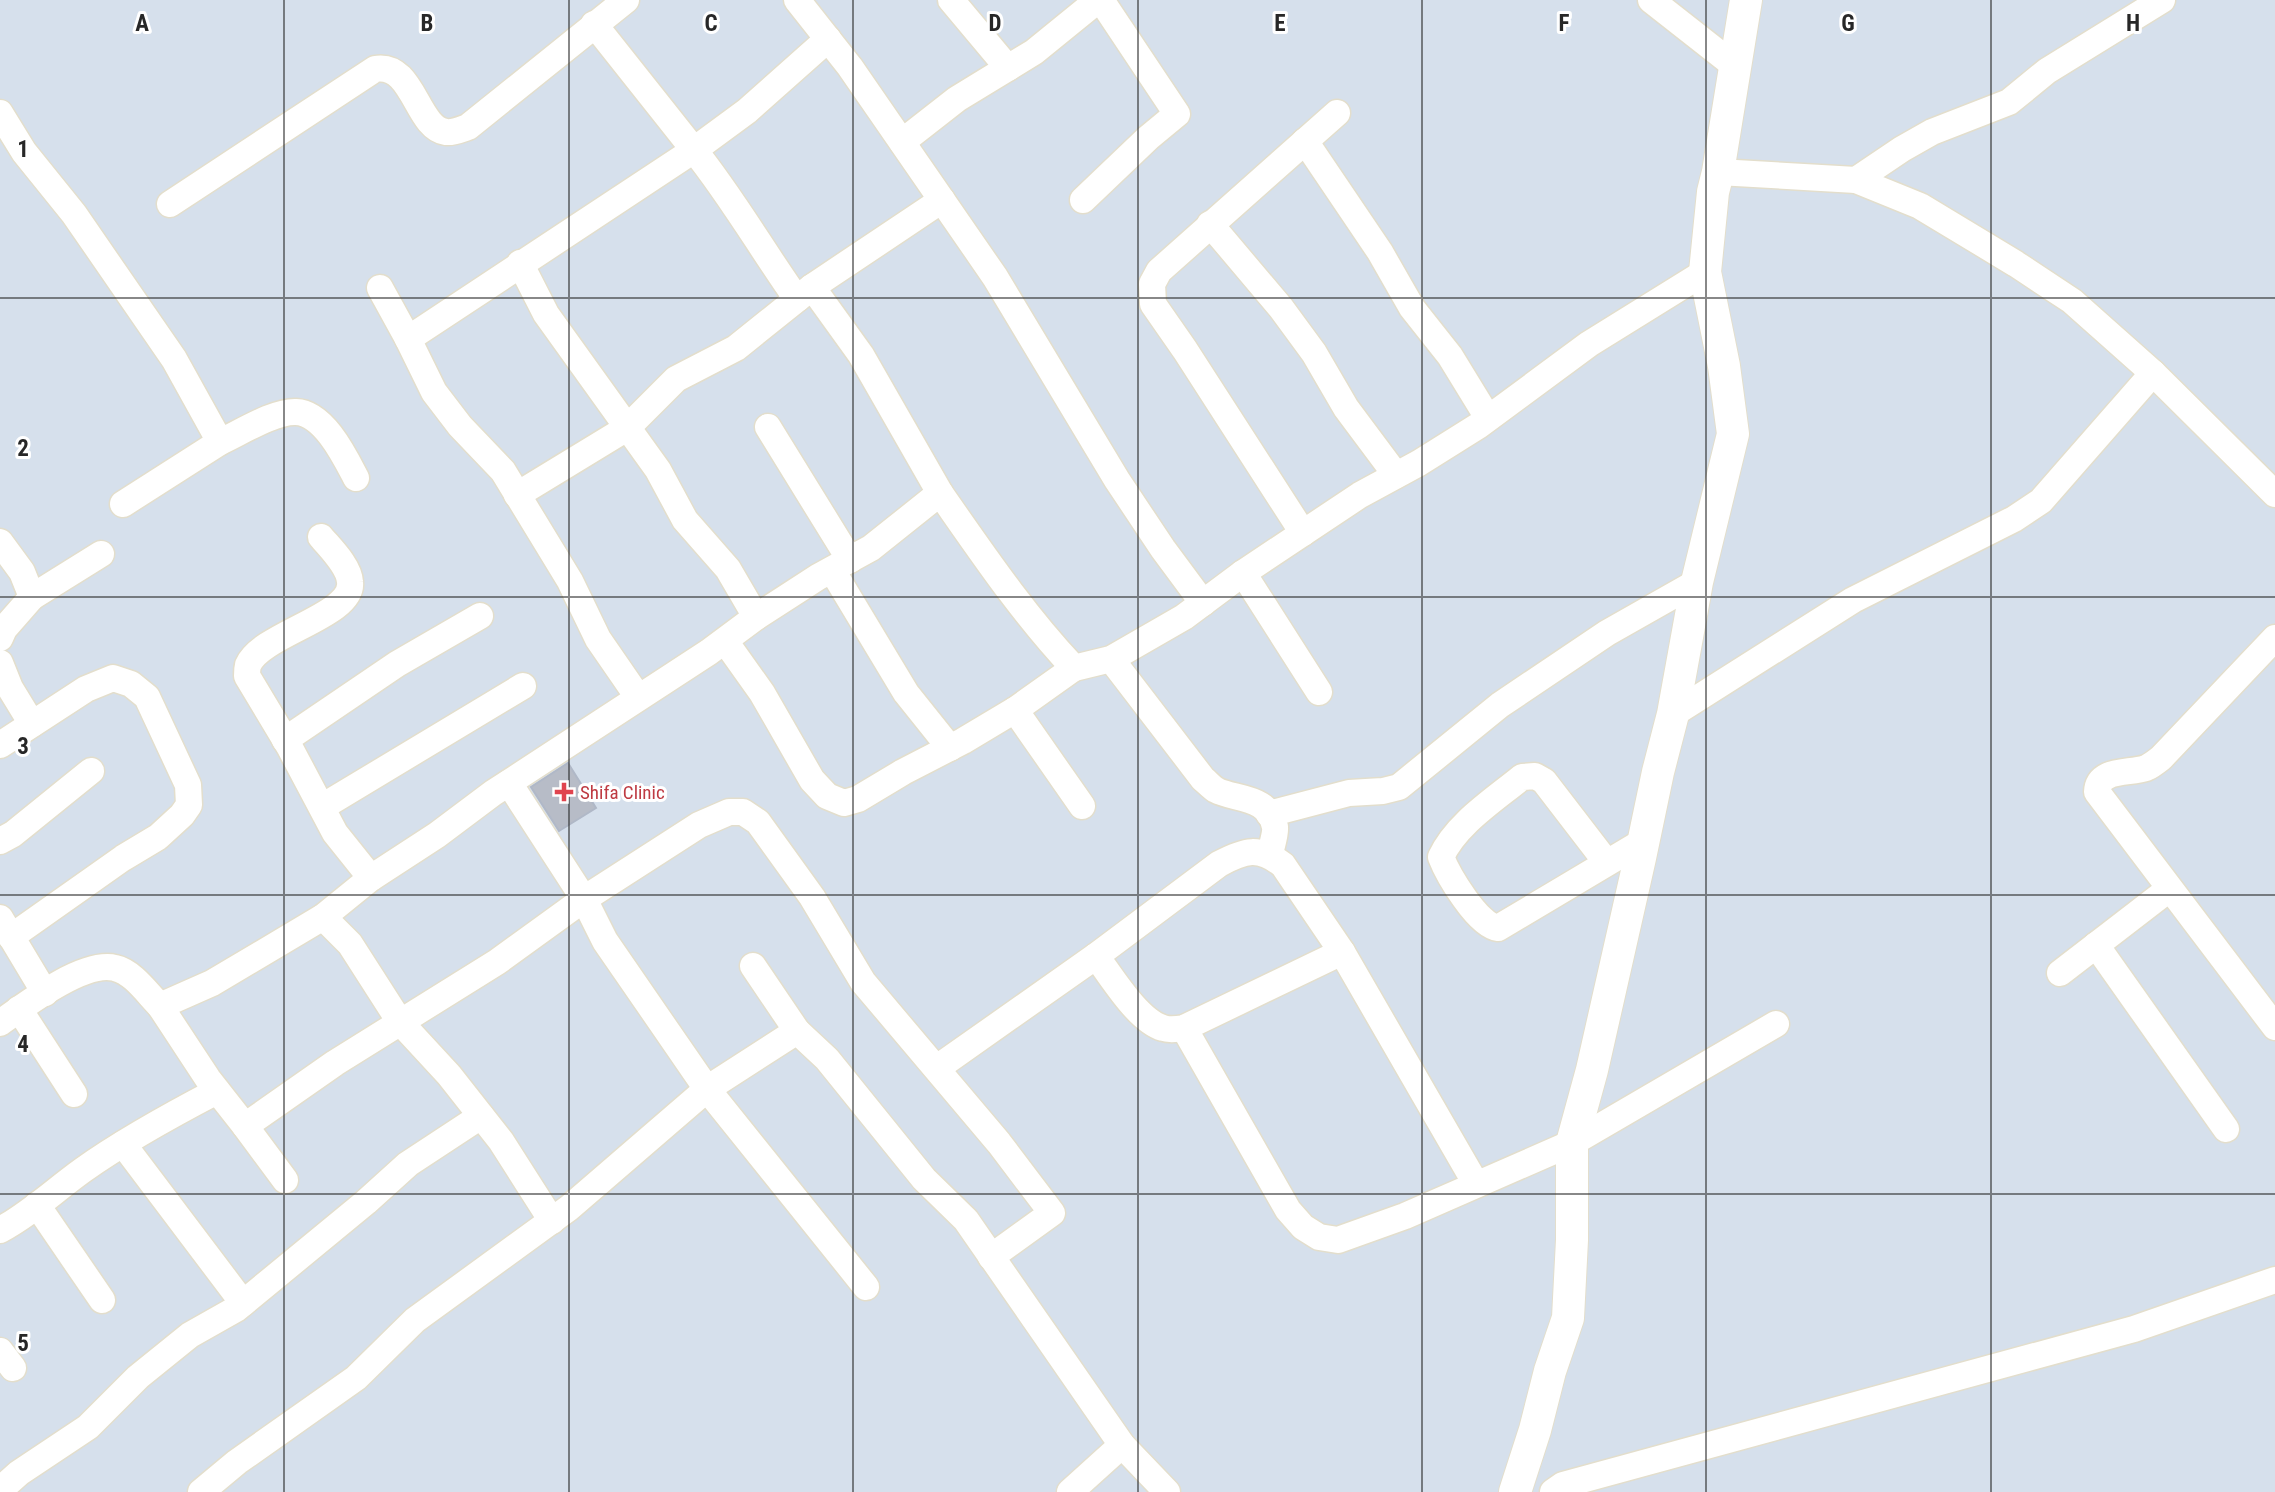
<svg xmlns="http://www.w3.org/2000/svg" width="2275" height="1492" viewBox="0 0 2275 1492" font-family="'Roboto Condensed',sans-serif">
  <rect width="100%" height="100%" fill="#d6e0ec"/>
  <path fill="#b7bcc7" stroke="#b0b8c7" stroke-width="2" d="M568,763L596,808L559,831L531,787Z"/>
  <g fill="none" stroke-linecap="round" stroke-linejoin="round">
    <defs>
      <g id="minor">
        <path d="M797,0L850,67L995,277L1117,480L1163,549L1203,603"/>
        <path d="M951,0L1008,68"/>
        <path d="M1651,0L1735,66"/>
        <path d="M594,24L694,150L747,111L828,39"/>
        <path d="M0,113L24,152L74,214L174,359L220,442C240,433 274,411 296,412C324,413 345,457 356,478"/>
        <path d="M1305,141L1380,252L1412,308L1450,356L1488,418"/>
        <path d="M902,142L957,99L1034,52L1098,0"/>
        <path d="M1718,172L1856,180L1920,206L2016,264L2072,301L2153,373L2275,494"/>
        <path d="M1856,180L1902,149L1932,132L2009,102L2047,71L2162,0"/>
        <path d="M1083,200L1148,138L1177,114L1101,0"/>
        <path d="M170,204L375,69C414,62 416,128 446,132C453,133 462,129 468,127L626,0"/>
        <path d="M1210,224L1281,308L1314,353L1346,408L1396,475"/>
        <path d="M520,263L546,314L658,470L685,520L728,569L756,617"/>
        <path d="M812,287L861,355L940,493"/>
        <path d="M380,288L408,339L434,392L460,426L503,471L570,581L598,639L638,697"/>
        <path d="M408,339L694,150C732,197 762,250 797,299"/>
        <path d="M768,427L850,560"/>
        <path d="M517,495L627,428L676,379L736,348L812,287L942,200"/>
        <path d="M123,504L220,442"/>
        <path d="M1303,533L1185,350L1153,304L1152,284L1159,271L1337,113"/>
        <path d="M321,537C331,549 349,566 350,582C354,616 262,633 248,665C247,669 247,673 247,676L289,746L335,833L371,878"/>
        <path d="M0,542L22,572L32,597L4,629L0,638"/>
        <path d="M832,570L906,693L950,748"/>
        <path d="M1243,573L1319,692"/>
        <path d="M32,597L101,554"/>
        <path d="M2275,638L2161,758C2156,762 2151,766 2146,768C2129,774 2098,768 2097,792L2275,1027"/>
        <path d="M725,641L762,693L812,780L827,796L844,803L858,799L903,772L963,741L1015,710L1074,668"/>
        <path d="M1111,659L1203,779C1207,782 1211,787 1216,790C1234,800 1269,795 1275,827C1276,834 1271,847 1270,855"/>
        <path d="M0,663L10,688L32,724"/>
        <path d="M1015,710L1082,806"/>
        <path d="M1673,714L1853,600L2014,519L2041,501L2153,373"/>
        <path d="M285,740L397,664L480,616"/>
        <path d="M0,745L86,689L113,678L131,684L147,697L188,785L189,805L182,815L158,837L123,858L11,937"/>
        <path d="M509,783L584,899L605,941L707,1089L866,1287"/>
        <path d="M322,807L523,686"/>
        <path d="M1269,814L1349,793L1383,791L1399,787L1500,705L1607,633L1697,582"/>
        <path d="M0,841L13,834L91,771"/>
        <path d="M1607,863L1544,781L1535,776L1522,777C1494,800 1456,824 1441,857C1448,875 1478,926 1498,928L1644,841"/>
        <path d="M323,917L350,944L400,1022L449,1075L501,1141L552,1221"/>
        <path d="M0,918L45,993"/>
        <path d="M2096,945L2226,1129"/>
        <path d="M1096,956C1111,976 1138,1021 1163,1028C1169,1030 1178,1029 1184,1028L1342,952"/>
        <path d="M753,966L797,1031"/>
        <path d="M2060,973L2169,889"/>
        <path d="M160,1006L208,1079L245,1126L335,1063L497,962L584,899L699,825L729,812H743L758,822L812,897L863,982L999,1143L1052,1213L991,1257"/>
        <path d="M19,1009L74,1094"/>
        <path d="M0,1023C25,1005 84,960 115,968C133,972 147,993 160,1006L212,983L323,917L371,878L437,835L493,793L709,652L756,617L818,577L871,548L940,493C982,553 1023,614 1074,668L1111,659L1184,617L1243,573L1360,495L1419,463L1478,426L1589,344L1705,272"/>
        <path d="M1184,1028L1288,1210L1303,1227L1319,1237L1338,1240L1405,1216L1572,1143L1776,1024"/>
        <path d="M937,1068L1096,956L1219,864C1245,850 1259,846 1283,865L1342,952L1476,1184"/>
        <path d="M245,1126L285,1180"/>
        <path d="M123,1144L243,1303"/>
        <path d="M37,1205L102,1300"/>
        <path d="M0,1230C30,1214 55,1190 83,1170C125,1140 171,1115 217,1091"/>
        <path d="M0,1351L13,1368"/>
        <path d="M0,1490L19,1473L88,1427L138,1377L190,1335L236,1309L366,1202L408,1164L481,1116"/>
        <path d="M201,1492L237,1462L356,1378L415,1320L569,1208L707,1089L797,1031L827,1059L924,1179L966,1220L1122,1445L1167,1492"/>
        <path d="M1070,1492L1122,1445"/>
        <path d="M1553,1492L1563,1485L2134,1329L2275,1280"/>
      </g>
      <path id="tertiary" d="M1515,1492L1535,1430L1550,1371L1568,1318L1572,1240V1143L1592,1070L1640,858L1658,772L1673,714L1697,582L1733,434L1724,366L1705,272L1713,192L1718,172L1746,0"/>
    </defs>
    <use href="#minor" stroke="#e3decc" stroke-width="29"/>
    <use href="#tertiary" stroke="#e3decc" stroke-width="34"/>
    <use href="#minor" stroke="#fff" stroke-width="26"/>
    <use href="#tertiary" stroke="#fff" stroke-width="32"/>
  </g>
  <path fill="none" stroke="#272727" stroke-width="2" stroke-opacity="0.55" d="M284,0V1492M569,0V1492M853,0V1492M1138,0V1492M1422,0V1492M1706,0V1492M1991,0V1492M0,298H2275M0,597H2275M0,895H2275M0,1194H2275"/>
  <path fill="#e0444e" stroke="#fff" stroke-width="2.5" d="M560.5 781.5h7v7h7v7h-7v7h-7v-7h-7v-7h7z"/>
  <g text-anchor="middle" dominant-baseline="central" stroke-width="6" stroke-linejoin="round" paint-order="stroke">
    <g font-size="19" fill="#be3a42" stroke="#fff" text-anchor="start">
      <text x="580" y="792">Shifa Clinic</text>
    </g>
  </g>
  <g font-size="23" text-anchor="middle" font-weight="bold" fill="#272727" stroke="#fff" stroke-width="6" stroke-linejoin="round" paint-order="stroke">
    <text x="142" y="31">A</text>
    <text x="427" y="31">B</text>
    <text x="711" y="31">C</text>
    <text x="995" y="31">D</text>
    <text x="1280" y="31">E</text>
    <text x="1564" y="31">F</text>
    <text x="1848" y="31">G</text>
    <text x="2133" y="31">H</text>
    <text x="23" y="157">1</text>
    <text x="23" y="456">2</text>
    <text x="23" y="754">3</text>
    <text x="23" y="1052">4</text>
    <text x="23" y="1351">5</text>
  </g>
</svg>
